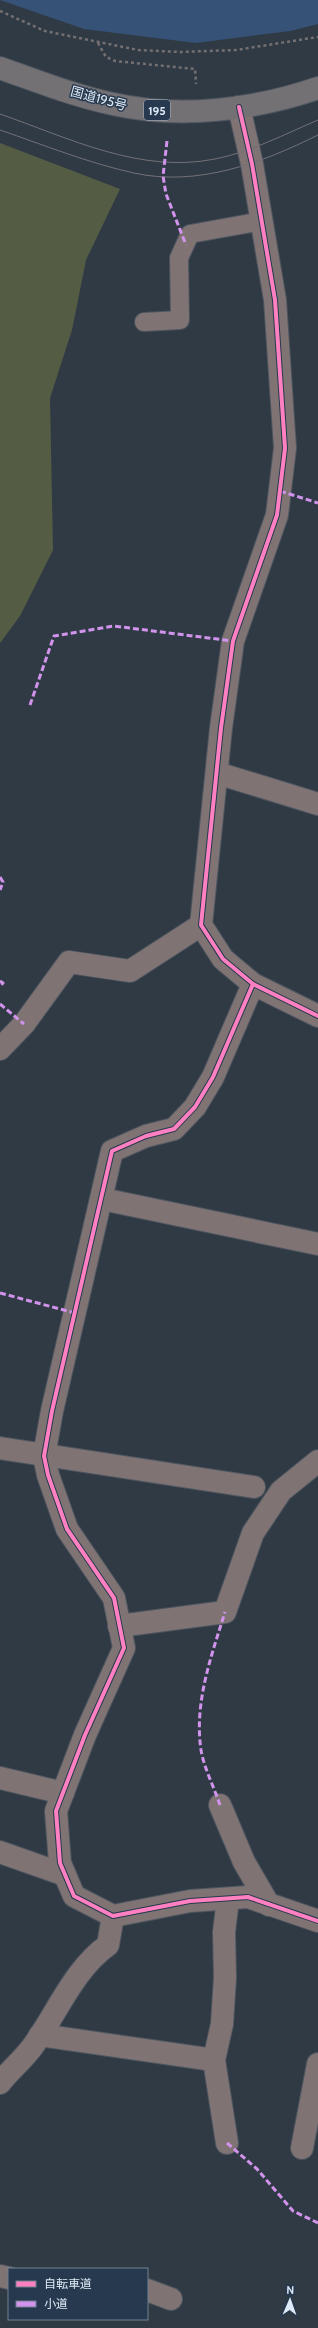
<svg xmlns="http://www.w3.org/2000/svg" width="318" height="2328" viewBox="0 0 318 2328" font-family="Cabin,'Noto Sans JP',sans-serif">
  <rect width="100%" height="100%" fill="#303a45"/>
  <path fill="#545d44" d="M0,143L120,189L86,260L72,330L50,398L53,550L20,616L0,643Z"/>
  <path fill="#365277" d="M0,0H318V24L290,31L196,43L84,29Z"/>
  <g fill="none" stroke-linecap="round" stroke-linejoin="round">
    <defs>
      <path id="lane" d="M144,322L180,320L179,258L190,234L262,221"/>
      <g id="street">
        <path d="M239,107L252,164L275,300L285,448L277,515L233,641L221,728L201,925L223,959L253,984L318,1016"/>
        <path d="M217,773L318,804"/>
        <path d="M253,984L213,1077L195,1107L174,1129L146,1136L112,1151L52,1411L44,1456L48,1475L67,1529L114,1598L124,1648L85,1735L56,1811L60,1863L74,1896L113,1916L190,1901L248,1897L318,1921"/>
        <path d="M0,1049L24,1024L69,962L130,971L201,925"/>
        <path d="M102,1199L318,1244"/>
        <path d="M0,1448L254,1487"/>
        <path d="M119,1626L225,1612L253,1533L281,1491L318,1461"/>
        <path d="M0,1778L63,1793"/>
        <path d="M220,1805L244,1862L269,1905"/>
        <path d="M0,1852L65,1875"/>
        <path d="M40,2035L214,2060L222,2024L225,1978L224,1932L228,1899"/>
        <path d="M214,2060L227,2143"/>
        <path d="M0,2083C10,2070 23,2060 33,2046C57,2013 74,1969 108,1945L113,1916"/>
        <path d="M302,2148L318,2064"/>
        <path d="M0,2276L9,2278"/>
        <path d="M147,2290L171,2299"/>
      </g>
      <path id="highway" d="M0,68C37,81 75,96 113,104C180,119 254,110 318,88"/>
    </defs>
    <use href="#lane" stroke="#4e5660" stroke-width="20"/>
    <use href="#street" stroke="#4e5660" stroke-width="24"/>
    <use href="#highway" stroke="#4e5660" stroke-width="24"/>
    <g stroke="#747072" stroke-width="2.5" stroke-dasharray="3 3" stroke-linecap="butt">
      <path d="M0,11L45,31L138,50L180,52L236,50L318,37"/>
      <path d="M98,43L106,57L115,61L195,69L196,84"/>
    </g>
    <use href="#lane" stroke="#7f7373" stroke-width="18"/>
    <use href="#street" stroke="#7f7373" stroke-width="22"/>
    <use href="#highway" stroke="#747175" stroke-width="22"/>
    <g stroke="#737177" stroke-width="1">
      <path d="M0,114C69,138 140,174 215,159C251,152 285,134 318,120"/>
      <path d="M0,130C44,145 88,163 134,173C197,187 262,163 318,135"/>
    </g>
    <g stroke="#d193ec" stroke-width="3" stroke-dasharray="6 3" stroke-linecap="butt">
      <path d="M167,141L163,176L166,194L186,245"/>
      <path d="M280,491L318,503"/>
      <path d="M30,705L54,636L114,626L233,641"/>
      <path d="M0,877L3,882L0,890"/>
      <path d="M0,981L3,983L0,986"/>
      <path d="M0,1004L24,1024"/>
      <path d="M0,1293L75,1313"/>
      <path d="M220,1805C214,1787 204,1768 201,1750C194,1703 211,1657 225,1612"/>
      <path d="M227,2143L257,2169L293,2211L318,2223"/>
    </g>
    <defs>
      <g id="cycleway">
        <path d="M239,107L252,164L275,300L285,448L277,515L233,641L221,728L201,925L223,959L253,984L318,1016"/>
        <path d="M253,984L213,1077L195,1107L174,1129L146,1136L112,1151L52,1411L44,1456L48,1475L67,1529L114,1598L124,1648L85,1735L56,1811L60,1863L74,1896L113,1916L190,1901L248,1897L318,1921"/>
      </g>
    </defs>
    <use href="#cycleway" stroke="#27394e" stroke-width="6"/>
    <use href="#cycleway" stroke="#ff80c0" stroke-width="4"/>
  </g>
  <g text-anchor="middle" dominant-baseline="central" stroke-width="3" stroke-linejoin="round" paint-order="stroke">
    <rect fill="#27394e" stroke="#a7b5c4" stroke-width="1" x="144" y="100" width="26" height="20" rx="3"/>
    <g font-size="12" font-weight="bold" fill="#deeaf7">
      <text x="157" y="110">195</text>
    </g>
    <g font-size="13" fill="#deeaf7" stroke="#27394e">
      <text transform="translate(99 98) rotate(15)">国道195号</text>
    </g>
  </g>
  <rect x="8" y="2268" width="140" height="52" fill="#27394e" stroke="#708092"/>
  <rect x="16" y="2281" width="20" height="6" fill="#ff80c0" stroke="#708092"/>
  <text x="44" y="2288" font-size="12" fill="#deeaf7">自転車道</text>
  <rect x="16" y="2301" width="20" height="6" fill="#d193ec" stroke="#708092"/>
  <text x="44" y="2308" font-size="12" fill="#deeaf7">小道</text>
  <g transform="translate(290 2300) rotate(2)" stroke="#27394e" stroke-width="3" paint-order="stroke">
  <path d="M0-3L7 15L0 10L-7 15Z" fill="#deeaf7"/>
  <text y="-6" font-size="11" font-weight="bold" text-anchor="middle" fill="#deeaf7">N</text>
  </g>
</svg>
